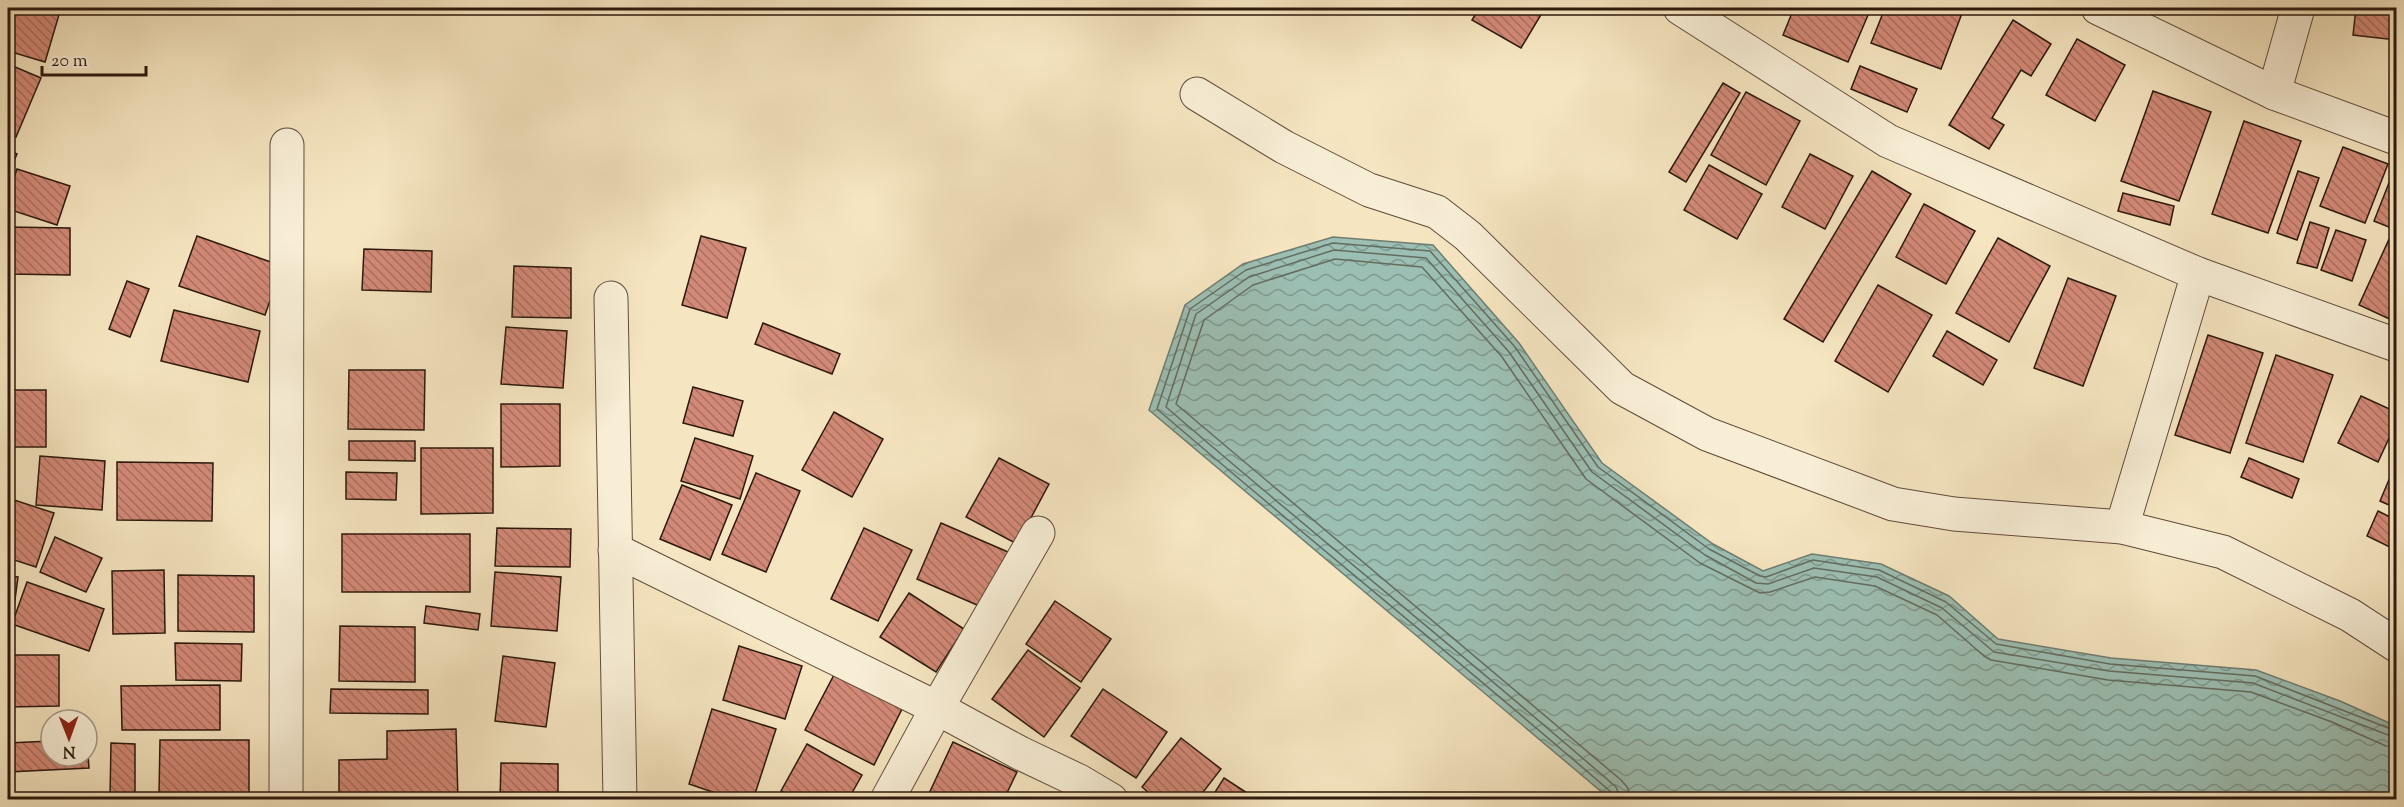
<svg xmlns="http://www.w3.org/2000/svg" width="2404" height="807" viewBox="0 0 2404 807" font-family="'Sorts Mill Goudy',serif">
  <defs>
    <pattern id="water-waves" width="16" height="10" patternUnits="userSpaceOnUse" patternTransform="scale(1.5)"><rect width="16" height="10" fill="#9cbfb3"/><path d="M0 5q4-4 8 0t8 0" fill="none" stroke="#7f9a90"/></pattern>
    <pattern id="building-back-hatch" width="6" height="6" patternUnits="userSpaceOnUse" patternTransform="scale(1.5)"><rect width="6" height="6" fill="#d38977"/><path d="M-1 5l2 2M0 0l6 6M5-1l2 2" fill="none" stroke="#ab6f60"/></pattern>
  </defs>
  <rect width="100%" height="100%" fill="#f5e5c0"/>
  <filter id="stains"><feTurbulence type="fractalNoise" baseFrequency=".00333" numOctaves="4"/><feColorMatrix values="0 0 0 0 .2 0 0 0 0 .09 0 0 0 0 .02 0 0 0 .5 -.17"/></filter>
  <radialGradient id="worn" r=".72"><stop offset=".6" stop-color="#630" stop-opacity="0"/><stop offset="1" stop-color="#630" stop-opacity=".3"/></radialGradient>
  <path fill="url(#water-waves)" stroke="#6f7d71" stroke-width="1.5" d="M1333,237L1433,245L1519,343L1602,463L1713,544L1763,571L1812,554L1881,564L1949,596L1998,639L2111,658L2256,670L2340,701L2396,726V799H1610L1149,410L1185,305L1243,264Z"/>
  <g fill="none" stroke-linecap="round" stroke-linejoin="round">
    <g stroke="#646c60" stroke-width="1.5">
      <path d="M1613,800L1611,792C1461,662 1307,538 1157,409L1190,309L1246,270L1333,243L1430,251L1515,347L1598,467L1709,549L1760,576L1766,577L1813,560L1879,570L1946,602L1996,644L2110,664L2255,676L2396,731"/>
      <path d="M1621,800L1616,787C1468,658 1314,535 1166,407L1196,314L1249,277L1334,250L1426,258L1509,352L1592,472L1705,555L1756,583L1768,584L1814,568L1877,577L1942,608L1994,652L2109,671L2253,683L2396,738"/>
      <path d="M1630,800L1628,788L1621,780L1176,404L1204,320L1253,285L1335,259L1422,267L1502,357L1586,479L1700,563L1760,593L1770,592L1815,577L1875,586L1937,615L1984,656L1991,660L2108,680L2251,692L2332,722L2386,746L2396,747"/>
    </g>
  </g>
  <g fill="url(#building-back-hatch)" stroke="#2c190d" stroke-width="1.5">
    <path d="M8,8H61L45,62L8,51Z"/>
    <path d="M1479,8H1545L1521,48L1472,20Z"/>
    <path d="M1794,8H1871L1848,62L1783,35Z"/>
    <path d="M1885,8H1964L1941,69L1871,43Z"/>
    <path d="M2356,8H2396V40L2353,35Z"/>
    <path d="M2013,20L2051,44L2031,76L2021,70L1992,118L2004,125L1989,149L1949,125Z"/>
    <path d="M2077,39L2125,65L2095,121L2046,95Z"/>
    <path d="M8,64L41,78L16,137L8,134Z"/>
    <path d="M1860,66L1917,89L1907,112L1851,89Z"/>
    <path d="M1723,83L1740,93L1686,182L1669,172Z"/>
    <path d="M2153,91L2211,112L2179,201L2121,181Z"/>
    <path d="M1746,92L1800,121L1766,185L1711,155Z"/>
    <path d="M2244,121L2301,141L2268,233L2212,214Z"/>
    <path d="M2343,147L2388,164L2365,223L2320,206Z"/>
    <path d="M8,150L17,154L8,175Z"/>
    <path d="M1810,154L1853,176L1825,229L1782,207Z"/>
    <path d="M1709,165L1762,194L1737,239L1684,210Z"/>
    <path d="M2396,165V230L2374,221Z"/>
    <path d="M17,169L70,186L57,225L8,209V196Z"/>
    <path d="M1872,171L1911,194L1823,342L1784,319Z"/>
    <path d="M2298,171L2319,178L2297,240L2277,233Z"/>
    <path d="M2123,193L2174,206L2170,225L2118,211Z"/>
    <path d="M1924,204L1975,231L1946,284L1896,257Z"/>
    <path d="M2310,222L2329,228L2317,268L2297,263Z"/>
    <path d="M8,227L70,228V275L8,274Z"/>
    <path d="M2336,230L2366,240L2352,281L2321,270Z"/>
    <path d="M197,236L282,266L265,315L179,286Z"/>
    <path d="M701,236L746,248L727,318L682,305Z"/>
    <path d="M2390,237L2396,240V322L2359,305Z"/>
    <path d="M1998,238L2050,266L2009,342L1956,313Z"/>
    <path d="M364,249L432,251L431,292L362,290Z"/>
    <path d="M514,266L571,268V318L512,317Z"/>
    <path d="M2068,278L2116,296L2083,386L2034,368Z"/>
    <path d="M127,281L149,289L130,337L109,329Z"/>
    <path d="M1878,285L1932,315L1888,392L1835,361Z"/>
    <path d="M174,310L260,331L248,382L161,361Z"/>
    <path d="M763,323L840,354L832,374L755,344Z"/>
    <path d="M506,327L567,331L563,388L501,384Z"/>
    <path d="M1947,331L1997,360L1983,385L1933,356Z"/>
    <path d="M2208,335L2263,353L2230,453L2175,435Z"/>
    <path d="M2276,355L2333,375L2303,462L2246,443Z"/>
    <path d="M349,370H425L424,430L348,429Z"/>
    <path d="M693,387L743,401L733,436L683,423Z"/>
    <rect x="8" y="390" width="38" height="57"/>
    <path d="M2361,396L2396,412V423L2378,462L2338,443Z"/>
    <path d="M501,404H560V466L501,467Z"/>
    <path d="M834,412L883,439L852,497L802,470Z"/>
    <path d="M695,438L753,456L740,499L681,481Z"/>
    <path d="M349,441H415V461L349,460Z"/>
    <path d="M421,448H493V513L421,514Z"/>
    <path d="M40,456L105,461L102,510L36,505Z"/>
    <path d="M999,458L1049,484L1017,544L966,517Z"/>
    <path d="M2249,458L2299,479L2292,498L2241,477Z"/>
    <path d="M117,462L213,463L212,521L117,520Z"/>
    <path d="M2396,463V508L2380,501Z"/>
    <path d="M346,472L397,473L396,500L346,499Z"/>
    <path d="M756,473L800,491L766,572L722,554Z"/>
    <path d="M682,485L732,505L710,560L660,539Z"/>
    <path d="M8,498L54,513L36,567L8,558Z"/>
    <path d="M2378,511L2396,520V550L2367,536Z"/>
    <path d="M941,523L1008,552L984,608L917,579Z"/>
    <path d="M497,528L571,529L570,567L495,566Z"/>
    <path d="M864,528L912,550L878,621L831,599Z"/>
    <rect x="342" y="534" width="128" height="58"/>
    <path d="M55,537L102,558L86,592L40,572Z"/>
    <path d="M164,570L165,633L113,634L112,571Z"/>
    <path d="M495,572L561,577L557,631L491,626Z"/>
    <path d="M178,575L254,576V632L178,631Z"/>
    <path d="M8,576L18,577L10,638L8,637Z"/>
    <path d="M27,582L104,609L89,651L12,624Z"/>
    <path d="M909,593L964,629L936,672L880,637Z"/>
    <path d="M1055,601L1111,639L1081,682L1026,644Z"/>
    <path d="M426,606L480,614L478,630L424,623Z"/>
    <path d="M340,626L415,627V682L339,681Z"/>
    <path d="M175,643L242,644L241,681L176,680Z"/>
    <path d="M739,646L802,666L785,719L723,700Z"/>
    <path d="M1028,650L1080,688L1044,737L992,699Z"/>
    <path d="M8,655H59V706L8,707Z"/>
    <path d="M503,656L555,663L546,727L495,721Z"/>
    <path d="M835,673L903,707L874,765L805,730Z"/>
    <path d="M220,685V730H122L121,686Z"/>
    <path d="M331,689L428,690V714L330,713Z"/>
    <path d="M1103,689L1167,732L1136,778L1071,736Z"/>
    <path d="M712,709L776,729L753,800H736L689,784Z"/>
    <path d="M456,729L458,800H339V760L387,759V731Z"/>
    <path d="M1181,738L1221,769L1197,800H1157L1142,787Z"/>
    <path d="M87,740L89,768L8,772V800V743L51,741V756H87Z"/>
    <path d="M160,740H249V795L159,794Z"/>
    <path d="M953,742L1017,772L1005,797L1010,800H926Z"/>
    <path d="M111,743L135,744V797H110Z"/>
    <path d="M807,744L862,775L848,800H796L781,791Z"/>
    <path d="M501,763L558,764V800H500Z"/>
    <path d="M1224,778L1258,800H1210Z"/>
    <path d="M668,793L711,800H667Z"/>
  </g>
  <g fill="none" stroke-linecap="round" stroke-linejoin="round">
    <defs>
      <g id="minor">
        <path d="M1680,8L1888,141L2198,274L2396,345"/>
        <path d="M2098,8L2274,93L2396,138"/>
        <path d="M2274,93L2298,8"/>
        <path d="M1197,94L1284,147L1369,190L1437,212L1468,236L1622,388L1707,434L1893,504L1954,514L2122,527L2223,552L2350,615L2396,645"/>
        <path d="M611,298L620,800"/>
        <path d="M2122,527L2198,274"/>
        <path d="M615,550L937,708L1020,753L1079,781L1111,800"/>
        <path d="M286,800L287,145"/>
        <path d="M887,800L937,708L1038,533"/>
      </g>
    </defs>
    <use href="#minor" stroke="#5e4c3a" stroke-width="35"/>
    <use href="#minor" stroke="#f8eed6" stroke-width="33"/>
  </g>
  <rect width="2404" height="807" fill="none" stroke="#f5e5c0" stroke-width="30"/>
  <rect x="9" y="9" width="2386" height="789" fill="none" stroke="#2c190d" stroke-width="3"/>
  <rect x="15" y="15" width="2374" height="777" fill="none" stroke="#2c190d" stroke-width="1.5"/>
  <g transform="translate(69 738) rotate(179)"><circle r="28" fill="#f8eed6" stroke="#a69986" stroke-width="1.5"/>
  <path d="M0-4.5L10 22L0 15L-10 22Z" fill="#8f2418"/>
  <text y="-9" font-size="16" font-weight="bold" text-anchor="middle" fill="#2c190d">N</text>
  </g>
  <path d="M42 66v9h104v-9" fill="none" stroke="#2c190d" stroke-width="3"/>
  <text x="51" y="66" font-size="18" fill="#2c190d" stroke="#f8eed6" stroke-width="4.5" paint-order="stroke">20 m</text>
  <rect width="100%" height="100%" filter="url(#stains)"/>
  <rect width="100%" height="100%" fill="url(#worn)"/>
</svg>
